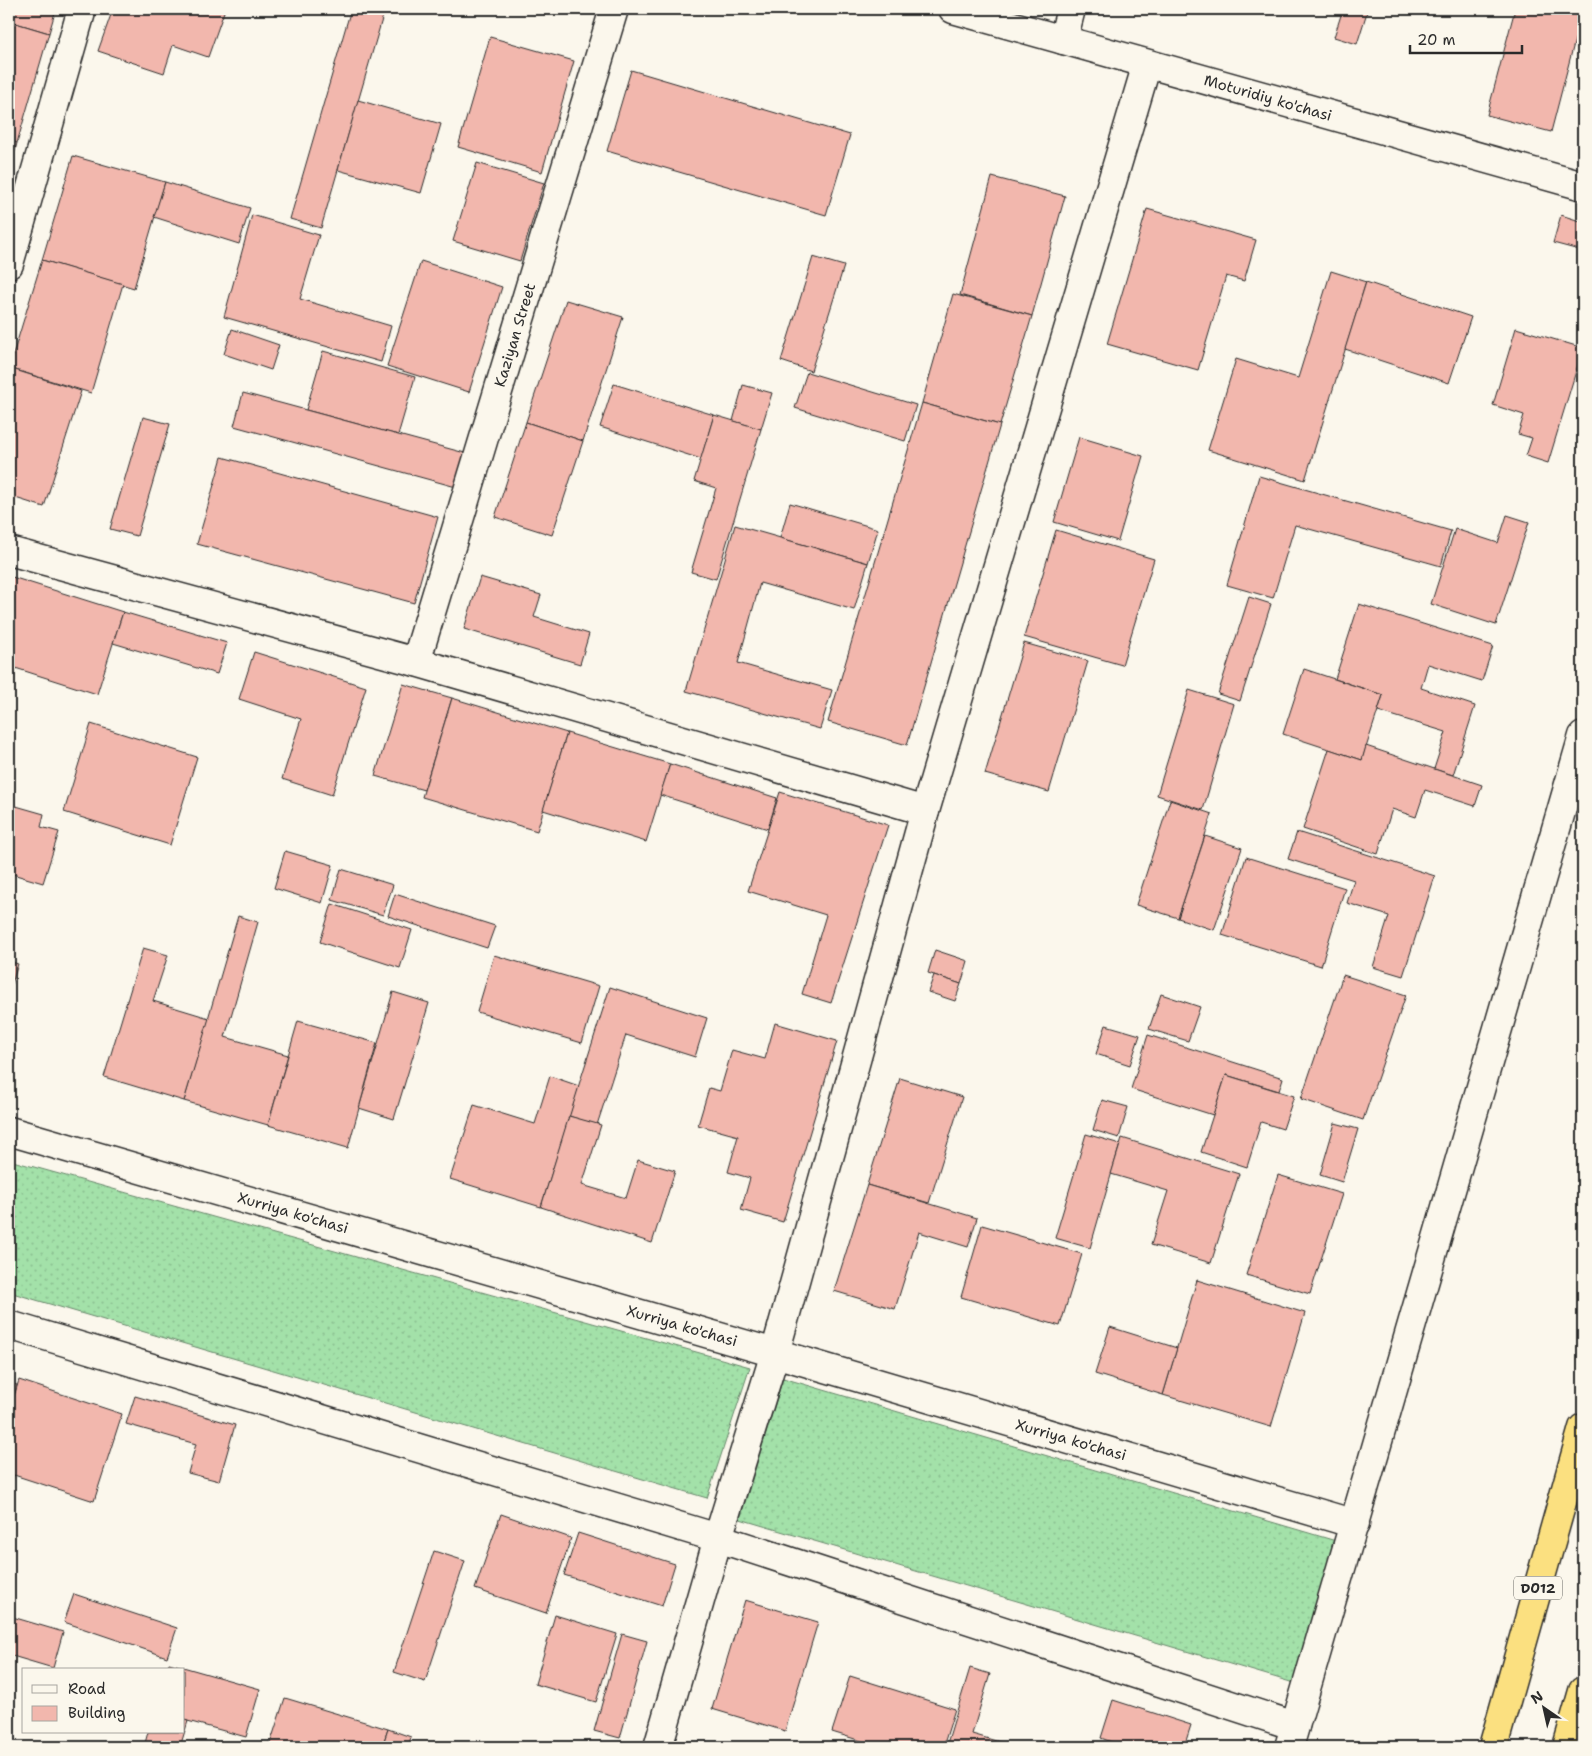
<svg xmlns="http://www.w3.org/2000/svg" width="1592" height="1756" viewBox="0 0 1592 1756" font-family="'Shantell Sans',sans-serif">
  <defs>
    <pattern id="grass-dots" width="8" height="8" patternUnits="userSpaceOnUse" patternTransform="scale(1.25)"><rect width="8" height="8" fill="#a3e1a9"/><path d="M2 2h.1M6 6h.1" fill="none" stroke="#8cc192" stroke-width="1.8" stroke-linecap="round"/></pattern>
  </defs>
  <rect width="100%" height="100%" fill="#fbf7ec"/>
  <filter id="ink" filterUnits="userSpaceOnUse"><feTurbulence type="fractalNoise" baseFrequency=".02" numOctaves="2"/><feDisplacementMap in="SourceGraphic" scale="10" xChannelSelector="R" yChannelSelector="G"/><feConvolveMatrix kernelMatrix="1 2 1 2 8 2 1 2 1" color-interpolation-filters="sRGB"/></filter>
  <g filter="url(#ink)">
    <g fill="url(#grass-dots)" stroke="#67866a">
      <path d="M9,1160L750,1367L707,1498L9,1292Z"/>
      <path d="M783,1378L1336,1541L1294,1683L740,1519Z"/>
    </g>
    <g fill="#f2b7ad" stroke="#2b2b2b">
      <path d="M9,9H56L49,33L9,21Z"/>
      <path d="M113,9H225L208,57L173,45L164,73L98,51Z"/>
      <path d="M351,9H385L321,228L290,219Z"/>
      <path d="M1343,9H1368L1357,44L1334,37Z"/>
      <path d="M1515,9H1583L1551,132L1487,115Z"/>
      <path d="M9,21L49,33L17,143L9,140Z"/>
      <path d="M490,37L574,61L542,172L458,147Z"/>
      <path d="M631,70L850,135L826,215L607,151Z"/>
      <path d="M358,100L441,124L421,193L338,170Z"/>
      <path d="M9,140L17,143L9,174Z"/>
      <path d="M73,156L165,182L134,288L42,260Z"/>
      <path d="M477,163L544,183L520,261L453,241Z"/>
      <path d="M992,177L1065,196L1032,316L960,295Z"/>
      <path d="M165,182L250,208L239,244L154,217Z"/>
      <path d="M1147,209L1256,240L1244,281L1226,276L1198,370L1107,344Z"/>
      <path d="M252,215L319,235L300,299L391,326L381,362L224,317Z"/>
      <path d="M1561,215L1583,222V251L1553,243Z"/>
      <path d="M813,257L844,266L811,371L781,361Z"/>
      <path d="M42,260L123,284L91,393L9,368Z"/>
      <path d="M421,261L502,287L469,392L387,366Z"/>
      <path d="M1331,271L1366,282L1305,480L1208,450L1236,359L1298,378Z"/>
      <path d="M1366,282L1471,317L1449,383L1345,349Z"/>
      <path d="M953,294L1032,316L1000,425L922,403Z"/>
      <path d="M566,300L623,317L583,441L526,422Z"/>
      <path d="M1516,328L1583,348L1548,463L1526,456L1532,438L1518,434L1524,415L1493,405Z"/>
      <path d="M232,329L279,345L271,370L224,354Z"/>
      <path d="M323,351L415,377L398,435L306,410Z"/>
      <path d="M9,368L81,391L44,507L9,496Z"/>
      <path d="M807,372L916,405L905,441L795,408Z"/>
      <path d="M614,384L714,415L701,459L600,427Z"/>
      <path d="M743,385L772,393L761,429L733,421Z"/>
      <path d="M243,393L465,453L456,487L234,426Z"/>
      <path d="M922,403L1000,425L907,745L828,722Z"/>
      <path d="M714,415L761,429L716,579L691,572L716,488L694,481Z"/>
      <path d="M143,417L170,424L137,536L110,529Z"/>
      <path d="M526,422L583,441L552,535L495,517Z"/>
      <path d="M1079,437L1143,456L1118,541L1054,522Z"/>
      <path d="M222,457L438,517L414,603L197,544Z"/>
      <path d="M1259,476L1451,531L1441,566L1295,525L1273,598L1227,585Z"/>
      <path d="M790,503L878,529L868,563L780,538Z"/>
      <path d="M1507,515L1529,522L1496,625L1431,604L1455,529L1498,543Z"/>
      <path d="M735,525L868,563L854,610L760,583L738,663L832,690L820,729L686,691Z"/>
      <path d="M1056,530L1154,559L1122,665L1024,637Z"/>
      <path d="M12,577L123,612L97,694L9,666V586Z"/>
      <path d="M480,577L541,595L534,617L589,634L580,664L464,629Z"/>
      <path d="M1249,597L1271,604L1240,701L1218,694Z"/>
      <path d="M1359,604L1493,646L1482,681L1428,664L1421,688L1475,706L1453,775L1434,769L1446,732L1378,711L1383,695L1335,679Z"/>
      <path d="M123,612L227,643L217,674L113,643Z"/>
      <path d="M1024,643L1088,661L1049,792L985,774Z"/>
      <path d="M254,652L366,687L332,795L282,779L301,719L239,699Z"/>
      <path d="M1304,669L1383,695L1362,760L1283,734Z"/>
      <path d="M403,684L452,698L424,790L375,776Z"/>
      <path d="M1189,690L1234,704L1203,810L1157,795Z"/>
      <path d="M452,698L567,733L537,831L422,797Z"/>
      <path d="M91,724L197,757L170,845L64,812Z"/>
      <path d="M567,733L670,764L646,842L543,810Z"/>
      <path d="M1366,746L1482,785L1475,806L1425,790L1416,817L1392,809L1378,854L1303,829L1329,749L1362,760Z"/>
      <path d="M670,764L777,798L768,829L660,795Z"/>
      <path d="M780,792L888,825L831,1003L802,994L826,915L748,891Z"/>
      <path d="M1170,800L1212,814L1178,918L1136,905Z"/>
      <path d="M9,804L44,814L41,827L59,832L43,883L9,873Z"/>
      <path d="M1297,832L1435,876L1403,976L1373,967L1389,916L1347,903L1354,880L1288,859Z"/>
      <path d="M1205,836L1242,848L1214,930L1178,918Z"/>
      <path d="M285,851L333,865L322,903L274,888Z"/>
      <path d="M1246,857L1345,888L1321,966L1222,935Z"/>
      <path d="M341,869L393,885L383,915L332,900Z"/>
      <path d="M395,894L495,926L487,948L388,916Z"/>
      <path d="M332,904L412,930L400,968L320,942Z"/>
      <path d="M238,916L258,922L225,1037L288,1055L268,1125L184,1101Z"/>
      <path d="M143,948L168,955L153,1001L209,1018L184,1101L104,1077Z"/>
      <path d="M935,950L968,961L961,984L928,973Z"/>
      <path d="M494,955L599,986L582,1043L477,1012Z"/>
      <path d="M9,961L18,964L9,993Z"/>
      <path d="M934,975L961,984L955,1001L928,992Z"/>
      <path d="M1343,975L1406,995L1363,1120L1301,1099Z"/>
      <path d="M610,987L707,1018L695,1057L626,1035L597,1125L569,1116Z"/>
      <path d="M393,992L429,1003L394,1119L359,1108Z"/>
      <path d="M1161,994L1200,1007L1188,1041L1149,1029Z"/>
      <path d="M298,1021L377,1043L348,1148L268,1125Z"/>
      <path d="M775,1023L837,1041L783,1222L741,1210L750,1178L728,1172L738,1136L698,1125L709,1088L720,1091L732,1050L765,1059Z"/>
      <path d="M1106,1025L1140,1035L1130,1065L1096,1054Z"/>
      <path d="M1148,1035L1283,1078L1279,1091L1226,1075L1213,1115L1131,1089Z"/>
      <path d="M1226,1075L1294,1096L1283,1129L1261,1122L1247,1167L1201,1152Z"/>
      <path d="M550,1076L579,1086L541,1207L450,1179L474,1105L535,1124Z"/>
      <path d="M900,1078L962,1097L929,1203L867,1185Z"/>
      <path d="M1102,1100L1128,1107L1119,1138L1093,1130Z"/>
      <path d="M569,1116L601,1125L582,1185L626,1198L638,1160L675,1171L652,1243L541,1207Z"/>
      <path d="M1335,1123L1358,1129L1342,1182L1320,1175Z"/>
      <path d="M1086,1134L1120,1144L1090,1248L1055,1238Z"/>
      <path d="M1122,1138L1239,1174L1211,1263L1151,1245L1168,1191L1111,1174Z"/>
      <path d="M1278,1175L1342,1194L1310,1294L1246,1275Z"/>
      <path d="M867,1185L977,1218L968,1247L919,1232L895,1309L834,1291Z"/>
      <path d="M982,1225L1082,1254L1060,1326L961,1297Z"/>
      <path d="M1197,1280L1305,1313L1271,1427L1163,1395Z"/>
      <path d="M1110,1327L1177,1348L1163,1395L1095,1374Z"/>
      <path d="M19,1380L122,1414L94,1501L14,1475L11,1487L9,1486V1412Z"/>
      <path d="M9,1383L17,1385L9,1412Z"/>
      <path d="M135,1396L235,1425L219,1481L188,1473L196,1444L126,1424Z"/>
      <path d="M501,1514L571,1538L546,1613L475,1589Z"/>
      <path d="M578,1533L675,1564L662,1606L564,1575Z"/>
      <path d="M434,1551L465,1561L425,1682L394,1672Z"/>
      <path d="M74,1594L177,1628L167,1657L64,1622Z"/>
      <path d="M745,1600L818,1622L785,1731L712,1709Z"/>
      <path d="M555,1615L617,1634L596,1702L535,1684Z"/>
      <path d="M9,1616L63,1632L53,1668L9,1655Z"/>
      <path d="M622,1634L647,1641L620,1738L594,1731Z"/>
      <path d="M169,1663L260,1689L246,1737L184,1720V1670H167Z"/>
      <path d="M970,1668L990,1674L972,1734L1017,1747H946Z"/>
      <path d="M850,1676L955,1709L943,1747H881L832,1732Z"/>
      <path d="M285,1698L388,1729L382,1747H269Z"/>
      <path d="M1113,1700L1191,1725L1184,1747H1116L1117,1744L1101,1738Z"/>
      <path d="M184,1720L188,1721L180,1747H144L148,1732H184Z"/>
      <path d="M388,1729L411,1737L408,1747H382Z"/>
    </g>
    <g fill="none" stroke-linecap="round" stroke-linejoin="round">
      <defs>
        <g id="minor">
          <path d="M953,9L1583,186"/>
          <path d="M1063,40L1071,9"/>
          <path d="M9,264L82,9"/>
          <path d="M9,551L416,662L925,811"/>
          <path d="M416,662L614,9"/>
          <path d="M9,1131L775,1353L1355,1524"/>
          <path d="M9,1325L718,1538L1295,1726"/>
          <path d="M658,1747L718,1538L775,1353L925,811L1147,64"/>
          <path d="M1289,1747L1583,736"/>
        </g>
        <g id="trunk">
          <path d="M1493,1747L1583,1428"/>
          <path d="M1567,1747L1583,1691"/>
        </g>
      </defs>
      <use href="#minor" stroke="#2b2b2b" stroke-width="31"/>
      <use href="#trunk" stroke="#2b2b2b" stroke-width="31"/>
      <use href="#minor" stroke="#fbf7ec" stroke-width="28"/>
      <use href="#trunk" stroke="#fbe080" stroke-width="28"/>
    </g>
  </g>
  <g text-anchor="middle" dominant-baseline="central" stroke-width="4" stroke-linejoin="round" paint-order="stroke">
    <rect fill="#fbf7ec" stroke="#696865" stroke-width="1" x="1514" y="1576.5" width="48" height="23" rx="4"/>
    <g font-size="14" font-weight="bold" fill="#2b2b2b">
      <text x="1538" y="1588">D012</text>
    </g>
    <g font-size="15" fill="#2b2b2b" stroke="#fbf7ec">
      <text transform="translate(1268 98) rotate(16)">Moturidiy ko'chasi</text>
      <text transform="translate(515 335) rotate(-73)">Kaziyan Street</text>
      <text transform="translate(293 1213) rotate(16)">Xurriya ko'chasi</text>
      <text transform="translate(682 1326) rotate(16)">Xurriya ko'chasi</text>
      <text transform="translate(1071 1440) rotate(16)">Xurriya ko'chasi</text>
    </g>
  </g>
  <rect width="1592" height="1756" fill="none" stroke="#fbf7ec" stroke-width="30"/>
  <rect x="15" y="15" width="1562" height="1726" fill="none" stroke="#2b2b2b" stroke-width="2" filter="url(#ink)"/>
  <rect x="22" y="1668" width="162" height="65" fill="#fbf7ec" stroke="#a8a59f"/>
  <rect x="32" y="1685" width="25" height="8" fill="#fbf7ec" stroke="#a8a59f"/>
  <text x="68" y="1694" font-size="15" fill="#2b2b2b">Road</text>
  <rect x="32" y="1706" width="25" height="15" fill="#f2b7ad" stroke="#a8a59f"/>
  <text x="68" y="1718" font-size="15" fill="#2b2b2b">Building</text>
  <g transform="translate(1544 1708) rotate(326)" stroke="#fbf7ec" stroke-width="4" paint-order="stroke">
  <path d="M0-4L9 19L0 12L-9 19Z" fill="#2b2b2b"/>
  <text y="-8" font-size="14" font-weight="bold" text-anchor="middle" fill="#2b2b2b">N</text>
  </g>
  <path d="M1410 45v8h112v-8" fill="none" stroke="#2b2b2b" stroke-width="2.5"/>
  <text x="1417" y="45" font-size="15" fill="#2b2b2b" stroke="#fbf7ec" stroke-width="4" paint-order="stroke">20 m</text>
</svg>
